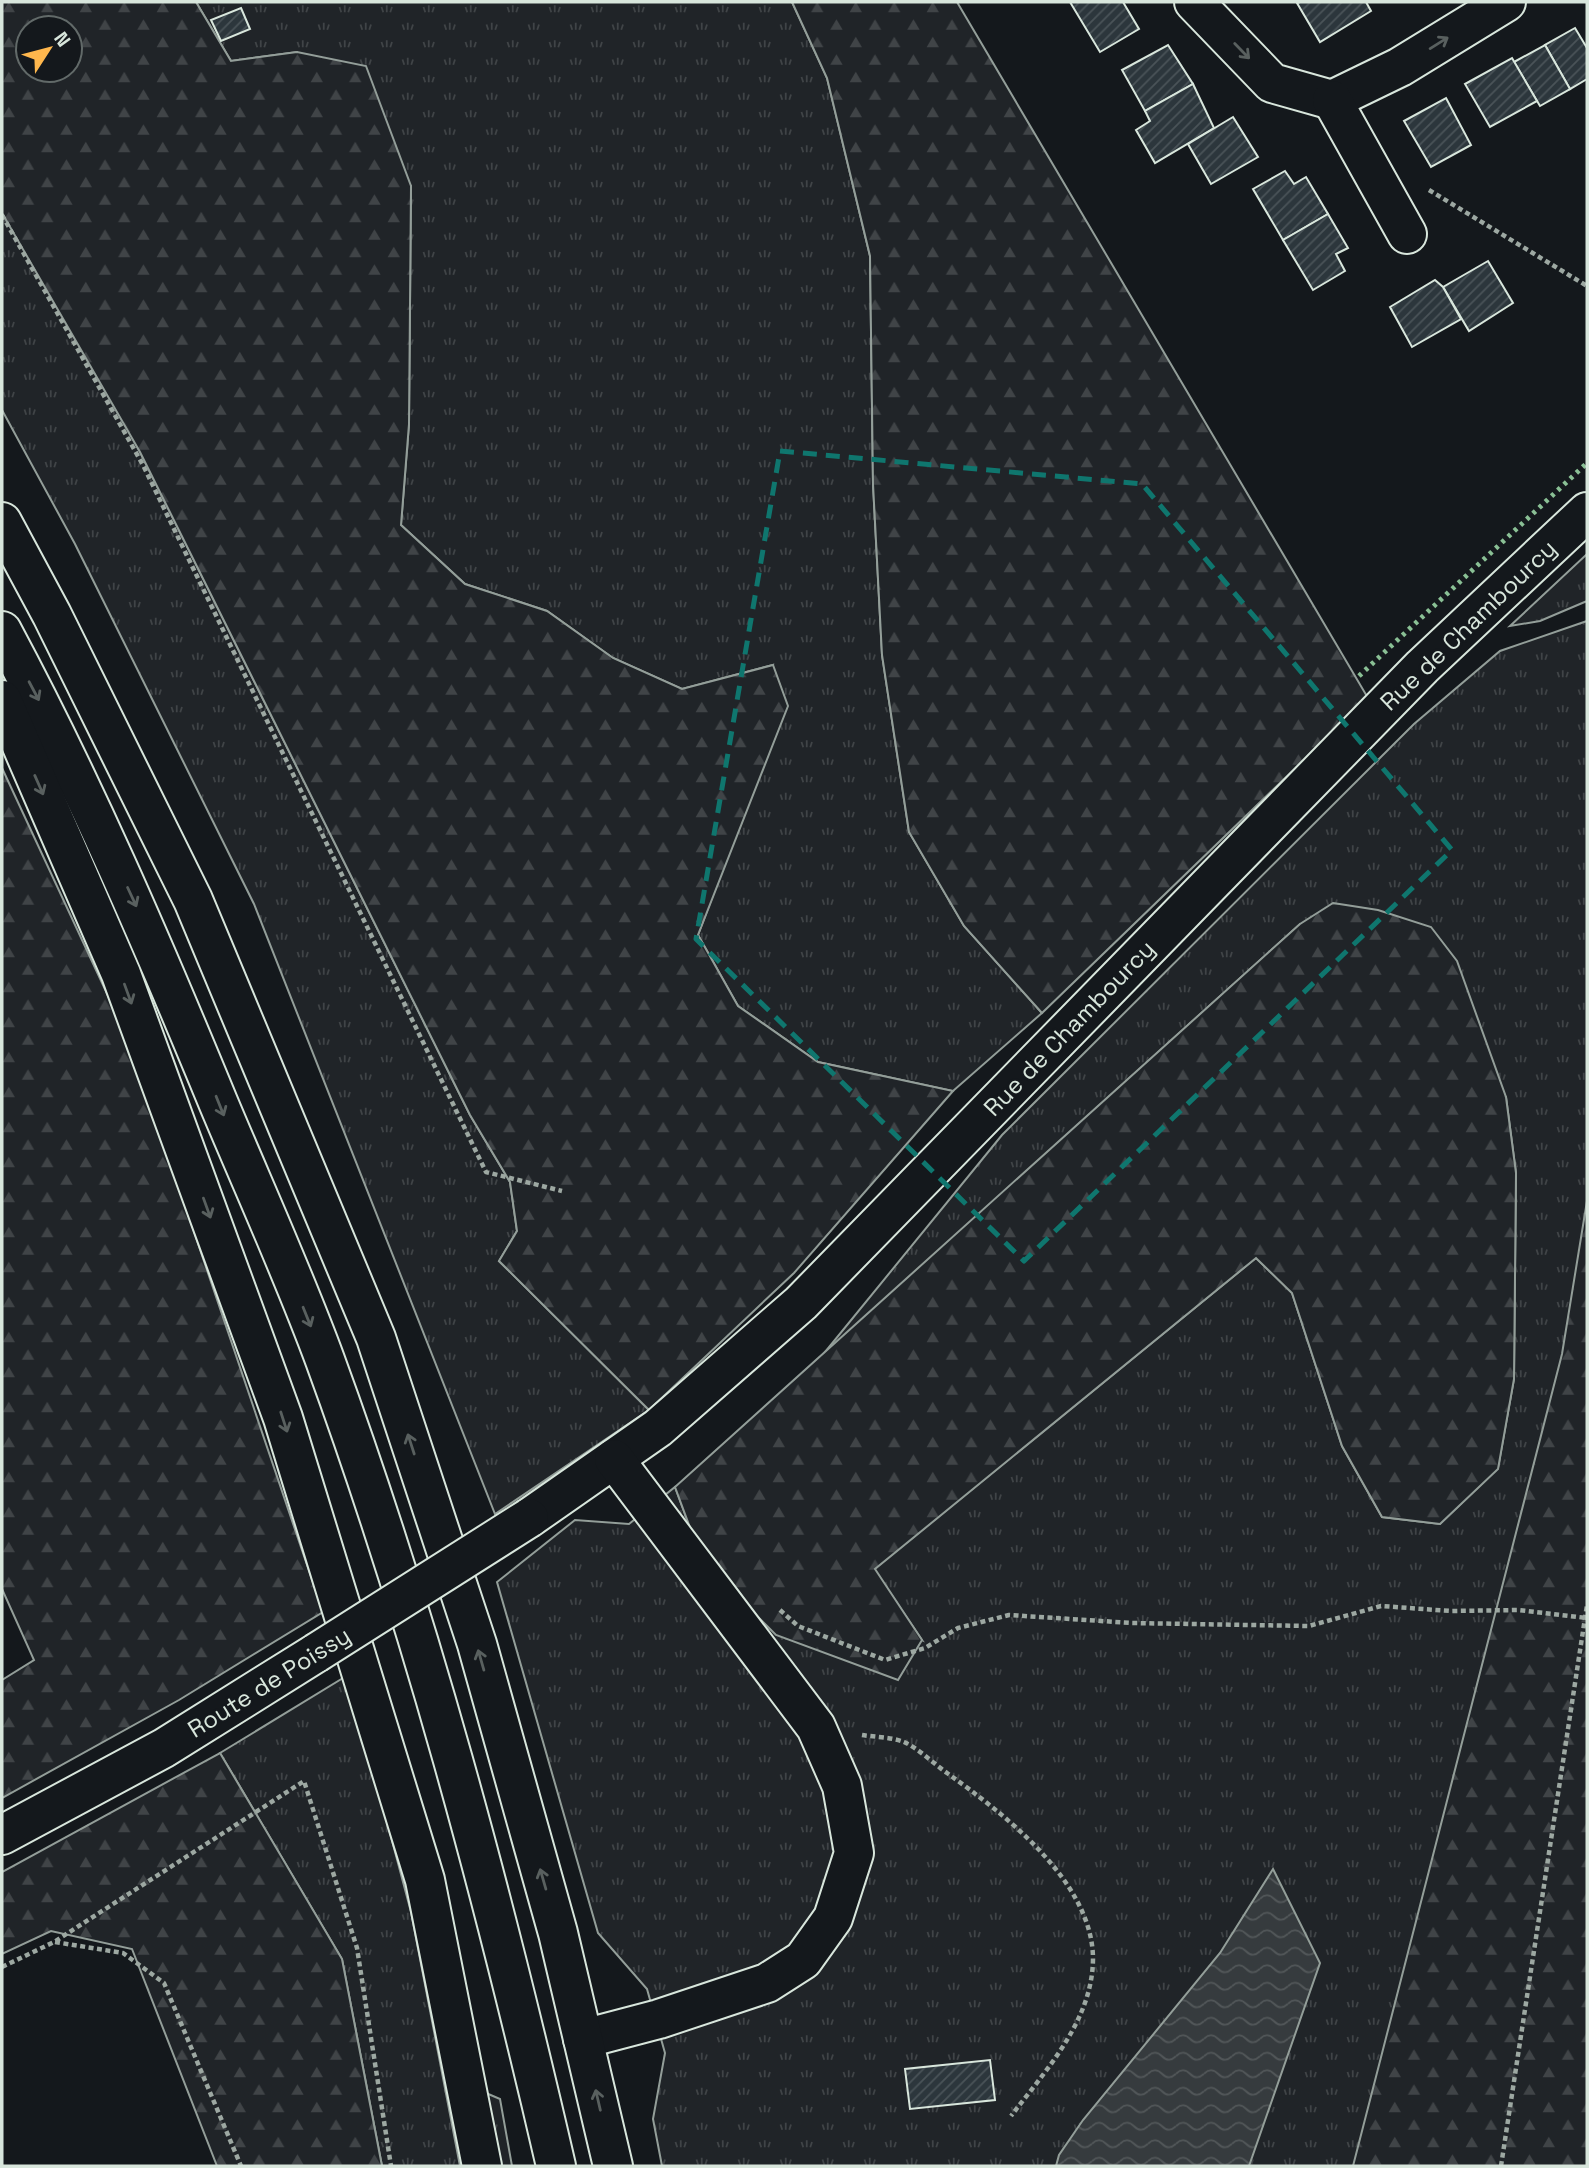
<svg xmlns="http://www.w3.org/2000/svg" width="1589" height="2168" viewBox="0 0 1589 2168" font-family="'Space Grotesk',sans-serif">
  <defs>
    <pattern id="grass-tufts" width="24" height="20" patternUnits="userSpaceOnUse" patternTransform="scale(1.75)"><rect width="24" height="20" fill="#202428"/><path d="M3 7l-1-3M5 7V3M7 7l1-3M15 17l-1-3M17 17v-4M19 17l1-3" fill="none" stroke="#404447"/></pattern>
    <pattern id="forest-firs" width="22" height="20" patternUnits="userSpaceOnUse" patternTransform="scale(1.75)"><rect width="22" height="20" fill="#202428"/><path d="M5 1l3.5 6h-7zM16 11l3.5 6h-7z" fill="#404447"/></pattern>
    <pattern id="water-waves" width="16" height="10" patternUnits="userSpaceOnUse" patternTransform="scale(1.75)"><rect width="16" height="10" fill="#363b3e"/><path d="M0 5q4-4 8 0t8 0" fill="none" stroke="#525759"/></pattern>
    <pattern id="building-hatch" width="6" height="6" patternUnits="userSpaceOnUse" patternTransform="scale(1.75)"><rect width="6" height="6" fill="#2c363c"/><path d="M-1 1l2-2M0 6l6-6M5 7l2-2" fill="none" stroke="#4a5358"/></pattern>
  </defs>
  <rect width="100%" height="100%" fill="#14181c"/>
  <g fill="url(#grass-tufts)" stroke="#939e99" stroke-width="2">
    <path d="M196,2H792L827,78L870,256L873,484L882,655L909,832L964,926L1042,1013L953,1091L818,1062L738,1006L698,935L723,869L773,665L682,689L613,658L547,611L465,584L401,525L409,424L411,186L297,52L231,61Z"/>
    <path d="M2,195L140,452L470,1115L510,1182L517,1231L499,1261L649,1410L495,1514L254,904L75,544L2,410Z"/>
    <path d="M1587,554V601L1540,621L1510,626Z"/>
    <path d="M1587,621V1245L1421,2166H662L653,2119L665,2053L647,1989L598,1933L497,1582L575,1520L629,1524L675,1487L692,1533L922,1640L874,1569L1256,1258L1292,1293L1342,1446L1382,1517L1440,1524L1498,1468L1514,1379L1516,1173L1506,1097L1300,924L821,1357L1002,1135L1414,724L1500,651Z"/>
    <path d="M348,1675L411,1912L460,2166H382L342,1959L220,1753Z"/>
    <path d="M486,2093L500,2099L512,2166H497Z"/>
  </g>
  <g fill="url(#forest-firs)" stroke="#939e99" stroke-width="2" fill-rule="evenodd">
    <path d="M2,2H196L231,61L297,52L366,66L411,186L409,424L401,525L465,584L547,611L613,658L682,689L773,665L788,706L698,935L738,1006L818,1062L953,1091L794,1273L649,1410L499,1261L517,1231L510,1182L470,1115L140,452L2,213ZM70,28V70H28V28Z"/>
    <path d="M792,2H957L1368,698L1042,1013L964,926L909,832L882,655L873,484L870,256L827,78Z"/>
    <path d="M2,768L130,1043L323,1612L179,1700L2,1798V1680L34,1660L2,1589Z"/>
    <path d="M1333,903L1378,910L1431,927L1457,961L1506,1097L1516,1173L1514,1379L1498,1469L1440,1524L1382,1517L1342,1446L1292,1293L1256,1258L875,1569L922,1640L898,1680L776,1635L743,1602L692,1533L675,1487L1300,924Z"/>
    <path d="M1587,1201V2166H1353L1562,1354Z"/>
    <path d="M220,1753L342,1959L382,2166H217L132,1949L51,1931L2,1954V1872Z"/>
  </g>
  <path fill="url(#water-waves)" stroke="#939e99" stroke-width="2" d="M1273,1869L1320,1963L1249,2166H1056L1059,2155L1083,2120L1220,1953Z"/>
  <g fill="url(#building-hatch)" stroke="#d8e6dc" stroke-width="2">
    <path d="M1070,2H1123L1139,29L1100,52Z"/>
    <path d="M1300,2H1366L1371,11L1320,42L1297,3Z"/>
    <path d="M241,8L250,29L221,41L211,20Z"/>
    <path d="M1575,28L1587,48V79L1570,89L1545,45Z"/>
    <path d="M1168,45L1193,84L1145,111L1122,70Z"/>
    <path d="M1545,45L1570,89L1540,106L1514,62Z"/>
    <path d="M1512,58L1537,101L1490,127L1465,84Z"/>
    <path d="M1193,84L1214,128L1155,163L1136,130L1150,121L1145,111Z"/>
    <path d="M1446,98L1471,145L1431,167L1404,121Z"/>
    <path d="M1233,117L1258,157L1211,184L1188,144Z"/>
    <path d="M1285,171L1294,184L1306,177L1328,214L1283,240L1253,189Z"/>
    <path d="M1328,214L1348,248L1336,254L1345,271L1313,290L1283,240Z"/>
    <path d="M1488,261L1513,303L1469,331L1443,287Z"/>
    <path d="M1435,280L1443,287L1461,319L1412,347L1390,307Z"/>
    <path d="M990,2060L995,2100L910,2109L905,2069Z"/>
  </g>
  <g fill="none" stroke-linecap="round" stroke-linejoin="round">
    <defs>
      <g id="minor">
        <path d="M1194,2L1272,83L1332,100L1400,67L1506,2"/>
        <path d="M1332,100L1407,234"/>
        <path d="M529,1518L658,1428L801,1303L1422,667L1587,512"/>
        <path d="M2,1835L164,1748L316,1653"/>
        <path d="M583,2039L659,2019L767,1983L803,1960L833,1918L854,1853L842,1786L816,1727L614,1459"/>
      </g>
      <g id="highway">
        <path d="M2,522L52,615L193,900L376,1338L477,1644L558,1933L613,2166"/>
        <path d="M2,631C84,784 152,942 218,1102C254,1188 293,1273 325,1360C421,1623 493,1894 556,2166"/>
        <path d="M2,700L121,974L283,1418L425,1880L482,2166"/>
      </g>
    </defs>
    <use href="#minor" stroke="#d8e6dc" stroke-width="42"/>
    <use href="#highway" stroke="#d8e6dc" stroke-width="42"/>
    <g stroke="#9da8a2" stroke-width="4.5" stroke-dasharray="5 3.5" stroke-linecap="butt">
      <path d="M1429,190L1587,286"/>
      <path d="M2,215L143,465L486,1172L562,1191"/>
      <path d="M780,1610L798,1626L885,1660L925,1648L958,1628L1009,1615L1132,1623L1309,1626L1381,1606L1451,1611L1518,1610L1587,1618"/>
      <path d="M862,1735C874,1737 892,1737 904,1742C919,1749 933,1763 947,1773C1004,1814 1092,1881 1093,1958C1093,2020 1046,2070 1011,2116"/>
      <path d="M55,1942L123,1953L164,1983L241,2166"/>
      <path d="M2,1967L54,1942L304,1781L357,1948L391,2166"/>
      <path d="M1501,2166L1587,1605"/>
    </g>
    <use href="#minor" stroke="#14181c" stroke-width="38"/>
    <use href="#highway" stroke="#14181c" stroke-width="38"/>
    <defs>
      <path id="minor-bridge" d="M316,1653L529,1518"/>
    </defs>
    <use href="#minor-bridge" stroke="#d8e6dc" stroke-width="42" stroke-linecap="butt"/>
    <use href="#minor-bridge" stroke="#14181c" stroke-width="38"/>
    <path stroke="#8ac095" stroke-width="5" stroke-dasharray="3.5 5" stroke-linecap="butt" d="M1359,676L1587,463"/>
  </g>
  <defs><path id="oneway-shaft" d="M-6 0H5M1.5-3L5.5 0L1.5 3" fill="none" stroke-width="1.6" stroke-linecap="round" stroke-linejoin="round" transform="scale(1.75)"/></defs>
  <g stroke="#59605f">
    <use href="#oneway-shaft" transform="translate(1439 43) rotate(-32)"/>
    <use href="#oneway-shaft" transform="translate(1242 51) rotate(46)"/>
    <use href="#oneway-shaft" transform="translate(34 691) rotate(62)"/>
    <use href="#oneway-shaft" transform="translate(39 785) rotate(66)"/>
    <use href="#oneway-shaft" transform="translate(132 897) rotate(65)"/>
    <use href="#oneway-shaft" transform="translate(128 994) rotate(70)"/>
    <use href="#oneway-shaft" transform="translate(220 1106) rotate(68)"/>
    <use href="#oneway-shaft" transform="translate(207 1208) rotate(70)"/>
    <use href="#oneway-shaft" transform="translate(307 1317) rotate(68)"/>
    <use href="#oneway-shaft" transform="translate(284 1422) rotate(72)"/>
    <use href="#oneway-shaft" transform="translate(411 1444) rotate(-108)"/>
    <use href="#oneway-shaft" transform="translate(481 1660) rotate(-106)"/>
    <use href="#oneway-shaft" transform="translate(543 1879) rotate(-106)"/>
    <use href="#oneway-shaft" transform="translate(598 2100) rotate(-103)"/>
  </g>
  <path fill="none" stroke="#0f766e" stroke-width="5" stroke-dasharray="14 9" stroke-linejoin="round" d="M780,451L1142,484L1452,850L1024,1261L696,939Z"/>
  <g text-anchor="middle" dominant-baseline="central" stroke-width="5" stroke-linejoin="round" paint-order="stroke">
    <g font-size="24" fill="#d8e6dc" stroke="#14181c">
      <text transform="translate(1468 625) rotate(-44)">Rue de Chambourcy</text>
      <text transform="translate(1069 1028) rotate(-46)">Rue de Chambourcy</text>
      <text transform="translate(269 1682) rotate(-32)">Route de Poissy</text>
    </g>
  </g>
  <rect width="1589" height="2168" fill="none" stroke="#d8e6dc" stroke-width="7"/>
  <g transform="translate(49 49) rotate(54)"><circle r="33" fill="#14181c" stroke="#626a69" stroke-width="2"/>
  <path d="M0-5L12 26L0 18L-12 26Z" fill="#ffb74d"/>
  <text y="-10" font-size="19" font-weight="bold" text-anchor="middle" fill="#d8e6dc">N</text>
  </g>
</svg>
